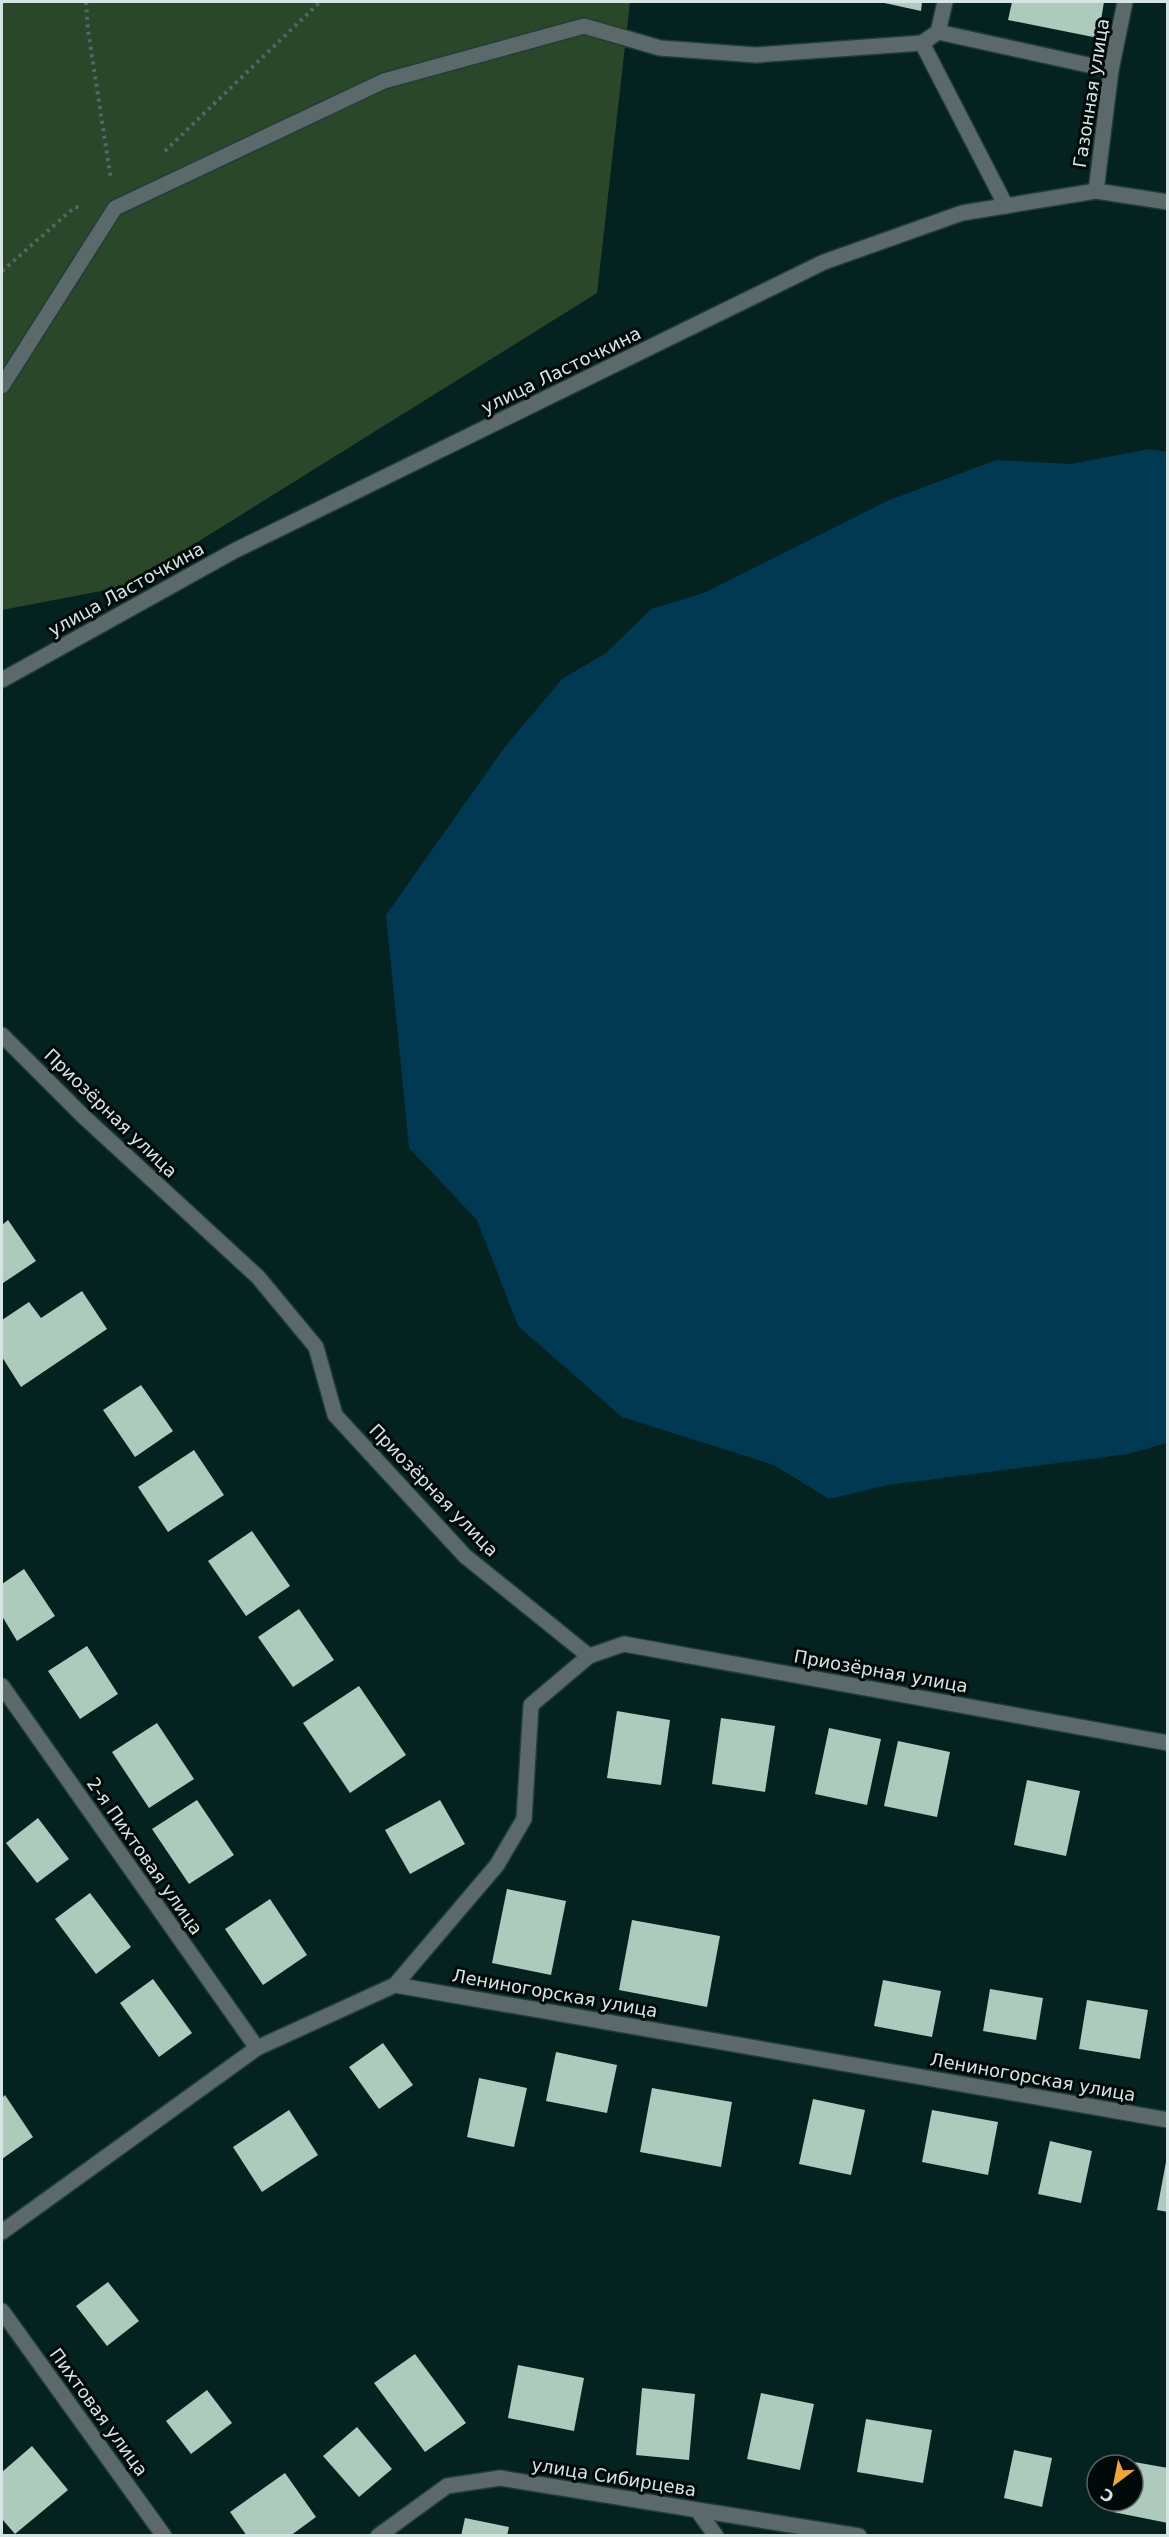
<svg xmlns="http://www.w3.org/2000/svg" width="1169" height="2537" viewBox="0 0 1169 2537" font-family="'DejaVu Sans',sans-serif">
  <rect width="100%" height="100%" fill="#042220"/>
  <path fill="#2b4729" d="M2,2H630L597,293L127,586L2,610Z"/>
  <path fill="#013953" d="M1149,449L1168,452L1167,1443L1128,1454L888,1485L829,1499L774,1465L622,1417L518,1326L477,1220L409,1148L386,915L504,748L562,679L606,653L651,609L704,593L887,501L996,460L1071,464Z"/>
  <g fill="#aecabd">
    <path d="M880,2H922L921,11Z"/>
    <path d="M1012,2H1104L1098,38L1008,20Z"/>
    <path d="M8,1220L36,1261L3,1283L2,1225Z"/>
    <path d="M82,1291L107,1329L21,1387L2,1357V1320L29,1302L41,1318Z"/>
    <path d="M141,1385L173,1431L135,1457L103,1410Z"/>
    <path d="M194,1450L224,1495L168,1532L138,1487Z"/>
    <path d="M252,1531L290,1586L246,1616L208,1561Z"/>
    <path d="M24,1569L55,1616L17,1641L2,1616V1584Z"/>
    <path d="M299,1609L334,1660L293,1687L258,1637Z"/>
    <path d="M87,1646L118,1694L80,1719L48,1671Z"/>
    <path d="M359,1686L406,1755L350,1793L303,1723Z"/>
    <path d="M617,1711L670,1720L661,1785L607,1778Z"/>
    <path d="M721,1718L775,1726L765,1792L712,1784Z"/>
    <path d="M157,1723L194,1779L149,1808L112,1752Z"/>
    <path d="M829,1728L881,1739L867,1805L815,1794Z"/>
    <path d="M898,1741L950,1752L937,1817L884,1806Z"/>
    <path d="M1027,1780L1080,1791L1066,1856L1014,1845Z"/>
    <path d="M197,1800L234,1855L189,1884L152,1829Z"/>
    <path d="M440,1800L465,1844L410,1874L385,1830Z"/>
    <path d="M38,1818L69,1859L37,1883L6,1843Z"/>
    <path d="M507,1889L566,1901L551,1975L492,1963Z"/>
    <path d="M90,1893L131,1947L96,1974L55,1919Z"/>
    <path d="M270,1899L307,1955L263,1985L225,1929Z"/>
    <path d="M632,1920L720,1936L707,2007L619,1990Z"/>
    <path d="M153,1979L192,2033L159,2057L120,2003Z"/>
    <path d="M883,1980L941,1991L932,2037L874,2026Z"/>
    <path d="M990,1989L1043,1998L1036,2040L983,2031Z"/>
    <path d="M1087,2000L1148,2010L1140,2059L1079,2049Z"/>
    <path d="M383,2043L413,2085L379,2109L349,2067Z"/>
    <path d="M556,2052L617,2065L607,2113L546,2101Z"/>
    <path d="M479,2078L527,2088L514,2147L467,2137Z"/>
    <path d="M652,2088L732,2102L721,2167L640,2152Z"/>
    <path d="M5,2095L33,2137L2,2159V2098Z"/>
    <path d="M813,2099L865,2110L851,2175L799,2164Z"/>
    <path d="M289,2110L318,2155L262,2192L233,2147Z"/>
    <path d="M932,2110L998,2122L988,2175L922,2162Z"/>
    <path d="M1050,2141L1092,2151L1081,2203L1038,2194Z"/>
    <path d="M1166,2162H1168V2212L1157,2210Z"/>
    <path d="M108,2282L139,2321L107,2346L76,2306Z"/>
    <path d="M415,2354L466,2423L425,2452L374,2383Z"/>
    <path d="M518,2365L584,2378L574,2431L508,2418Z"/>
    <path d="M642,2388L695,2394L689,2460L636,2455Z"/>
    <path d="M207,2390L232,2423L191,2454L166,2421Z"/>
    <path d="M761,2393L814,2404L800,2470L747,2459Z"/>
    <path d="M866,2419L932,2430L923,2483L857,2472Z"/>
    <path d="M357,2427L392,2469L359,2497L323,2456Z"/>
    <path d="M32,2446L68,2490L15,2534L2,2519V2472Z"/>
    <path d="M1014,2450L1052,2458L1042,2507L1004,2498Z"/>
    <path d="M1123,2460L1168,2468V2523L1113,2512L1115,2501H1133V2465H1122Z"/>
    <path d="M285,2473L316,2517L290,2536H247L230,2512Z"/>
    <path d="M465,2518L509,2527L507,2536H461Z"/>
  </g>
  <g fill="none" stroke-linecap="round" stroke-linejoin="round">
    <defs>
      <g id="minor">
        <path d="M945,2L938,32L922,43L1006,206"/>
        <path d="M938,32L1111,70"/>
        <path d="M1096,191L1111,70L1125,2"/>
        <path d="M2,386L115,208L384,81L584,26L660,48L756,55L922,43"/>
        <path d="M2,680L234,551L824,262L962,213L1096,191L1168,202"/>
        <path d="M2,1035L83,1116L258,1277L316,1347L335,1415L465,1556L589,1656L624,1644L1168,1743"/>
        <path d="M2,1686L257,2048"/>
        <path d="M395,1985L497,1865L524,1819L531,1705L589,1656"/>
        <path d="M2,2232L257,2048L395,1985L1168,2120"/>
        <path d="M2,2311L164,2536"/>
        <path d="M698,2511L716,2536"/>
        <path d="M378,2536L447,2486L500,2478L859,2536"/>
      </g>
    </defs>
    <use href="#minor" stroke="#213d3b" stroke-width="18"/>
    <g stroke="#506968" stroke-width="4" stroke-dasharray="3 4.5" stroke-linecap="butt">
      <path d="M86,2L88,30L111,180"/>
      <path d="M165,151L320,2"/>
      <path d="M2,271L75,207L82,208"/>
    </g>
    <use href="#minor" stroke="#5c696b" stroke-width="15"/>
  </g>
  <g text-anchor="middle" dominant-baseline="central" stroke-width="6" stroke-linejoin="round" paint-order="stroke">
    <g font-size="18" fill="#d5e5e4" stroke="#010909">
      <text transform="translate(1091 93) rotate(-81)">Газонная улица</text>
      <text transform="translate(561 370) rotate(-26)">улица Ласточкина</text>
      <text transform="translate(126 589) rotate(-29)">улица Ласточкина</text>
      <text transform="translate(111 1113) rotate(44)">Приозёрная улица</text>
      <text transform="translate(434 1490) rotate(46)">Приозёрная улица</text>
      <text transform="translate(881 1671) rotate(10)">Приозёрная улица</text>
      <text transform="translate(145 1856) rotate(55)">2-я Пихтовая улица</text>
      <text transform="translate(555 1993) rotate(10)">Лениногорская улица</text>
      <text transform="translate(1033 2077) rotate(10)">Лениногорская улица</text>
      <text transform="translate(99 2412) rotate(54)">Пихтовая улица</text>
      <text transform="translate(614 2477) rotate(9)">улица Сибирцева</text>
    </g>
  </g>
  <rect width="1169" height="2537" fill="none" stroke="#d5e5e4" stroke-width="6"/>
  <g transform="translate(1115 2483) rotate(212)"><circle r="28" fill="#010909" stroke="#566161" stroke-width="1.5"/>
  <path d="M0-4.5L10 22L0 15L-10 22Z" fill="#efa73d"/>
  <text y="-9" font-size="16" font-weight="bold" text-anchor="middle" fill="#d5e5e4">С</text>
  </g>
</svg>
